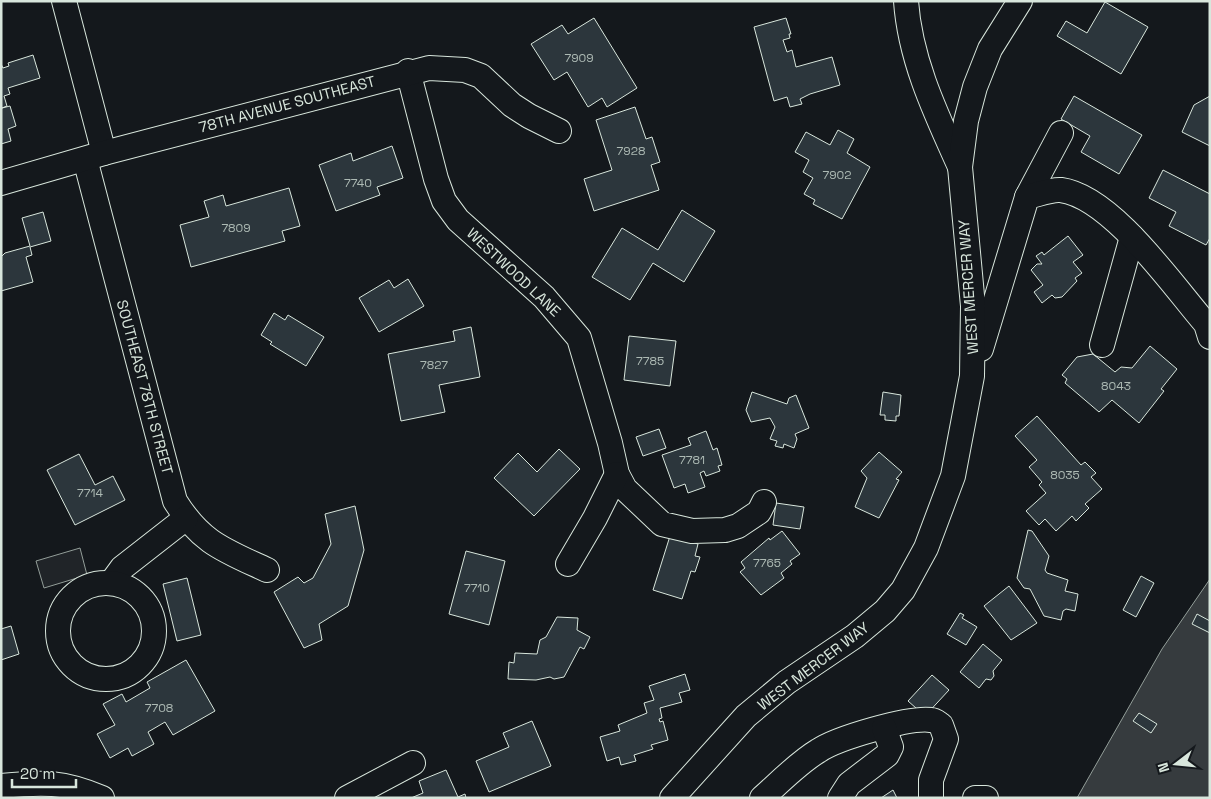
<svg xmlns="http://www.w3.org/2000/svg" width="1211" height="799" viewBox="0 0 1211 799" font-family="'Space Grotesk',sans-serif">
  <rect width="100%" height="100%" fill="#14181c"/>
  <path fill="#202428" stroke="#939e99" d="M80,548L87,575L44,588L36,561Z"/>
  <path fill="#363b3e" stroke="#939e99" d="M1210,579V798H1077L1162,649Z"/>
  <g fill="#2c363c" stroke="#d8e6dc">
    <path d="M1105,2L1148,27L1121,74L1057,36L1066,21L1087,33Z"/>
    <path d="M594,18L637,88L607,107L602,98L588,107L567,72L554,80L531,44L562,25L568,34Z"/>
    <path d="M786,18L791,34H789L790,38L783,40L787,52L792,50L796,67L832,57L840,85L810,94L800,99L802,104L790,107L787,97L774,101L754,27Z"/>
    <path d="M33,55L40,78L8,88L10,94L4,96L7,106L2,108L10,106L16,126L8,129L11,141L1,144V64L3,68L9,66L8,63Z"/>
    <path d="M1074,96L1142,135L1119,174L1081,152L1090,136L1061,119Z"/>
    <path d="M1210,96V146L1182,132L1194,105Z"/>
    <path d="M635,107L646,139L652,137L660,162L651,165L659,190L594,211L584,179L612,170L596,120Z"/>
    <path d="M838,130L854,139L847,153L870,167L842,219L813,204L815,200L804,194L813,178L803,172L809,160L795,152L806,132L830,145Z"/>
    <path d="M392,146L403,178L377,187L380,195L336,211L319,165L351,153L353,161Z"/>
    <path d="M1163,170L1210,194V238L1206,245L1169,226L1176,212L1149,198Z"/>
    <path d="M289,188L300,226L282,231L285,241L191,267L180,225L209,217L204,201L223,195L226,206Z"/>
    <path d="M682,210L715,231L684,282L653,263L630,300L592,277L622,228L658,250Z"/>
    <path d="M43,212L51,241L30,247L32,255L26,257L33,282L1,291V257L5,253L30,246L22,218Z"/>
    <path d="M1068,236L1083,255L1073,262L1082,273L1075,278L1077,281L1062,297L1055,298L1052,295L1042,303L1034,292L1043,285L1031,270L1037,264H1042L1036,256L1042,252L1044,255Z"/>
    <path d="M408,279L424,306L379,332L359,298L389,280L394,288Z"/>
    <path d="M274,313L285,320L288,315L324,337L306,366L270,344L272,342L261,335Z"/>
    <path d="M471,327L480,377L439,385L445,412L401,421L388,354L455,341L453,331Z"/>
    <path d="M629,336L676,341L670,386L624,380Z"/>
    <path d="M1150,346L1177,369L1161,389L1164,391L1139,423L1112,400L1099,412L1065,383L1067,379L1062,375L1077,357L1093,354L1115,372L1121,367L1132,368Z"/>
    <path d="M752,392L787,404L789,398L796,395L809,428L795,434L797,439L794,448L784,444L783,448L775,446L777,441L770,439L775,427L770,418L751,422L746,410Z"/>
    <path d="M883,392L901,395L899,416H896V421L885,420V415H880Z"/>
    <path d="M1037,416L1081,465L1085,462L1096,473L1091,477L1102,489L1085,504L1089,508L1076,521L1072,516L1056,531L1045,519L1039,525L1026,511L1046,493L1039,485L1042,482L1029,467L1037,460L1015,436Z"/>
    <path d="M659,429L666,448L643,456L636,437Z"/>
    <path d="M706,431L713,450L717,448L722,465L718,466L720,471L706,476L704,471L700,473L705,487L688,493L685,484L674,488L662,455L691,445L688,438Z"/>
    <path d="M559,449L580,469L534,516L494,478L518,453L537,472Z"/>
    <path d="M879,452L902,472L896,479L899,480L879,518L855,507L867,478L861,471Z"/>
    <path d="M79,454L95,485L113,476L125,500L75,525L47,470Z"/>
    <path d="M776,503L804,507L800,529L773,525Z"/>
    <path d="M355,506L364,550L348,606L319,624L322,640L304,648L274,592L298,577L304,583L313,578L331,544L325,514Z"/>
    <path d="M1028,530L1032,531L1049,556L1045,570L1047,573L1068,580L1065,591L1078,594L1075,611L1066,609L1063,611L1061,620L1044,616L1030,589L1024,588L1017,578Z"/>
    <path d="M782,531L800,554L790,561L792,564L781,573L784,578L761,595L740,572L745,568L741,562L769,538L770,540Z"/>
    <path d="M670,536L698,544L695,556L700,557L695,572L691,571L682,599L653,590Z"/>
    <path d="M466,551L505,561L489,625L449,614Z"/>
    <path d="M1141,576L1154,583L1136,617L1123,610Z"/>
    <path d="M187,578L201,635L177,641L163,584Z"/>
    <path d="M1009,586L1037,623L1011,640L984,606Z"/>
    <path d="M960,613L964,615L962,618L977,627L966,645L947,634Z"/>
    <path d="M1197,614L1210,621V633L1192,624Z"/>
    <path d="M557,617L578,618L577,630L590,637L584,649L580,647L564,677L554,679L550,677L536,680L508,679L509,662L514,663L515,653L537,654L540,640L546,637Z"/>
    <path d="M11,626L19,654L1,660V629Z"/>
    <path d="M983,644L1002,660L993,671L994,676L991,680L986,679L979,688L960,672Z"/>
    <path d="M186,660L215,711L173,735L165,722L148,732L154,744L132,756L128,748L110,758L97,734L115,725L103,704L122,694L126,702L150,688L147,682Z"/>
    <path d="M685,674L690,690L679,693L682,702L660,708L662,718L659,719L660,722L663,721L668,740L651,745L653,749L634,755L636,761L621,765L619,757L607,761L600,737L620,731L618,725L647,713L644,703L654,700L649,686Z"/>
    <path d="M932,675L949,690L925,716L908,701Z"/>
    <path d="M1139,713L1157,724L1151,733L1133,721Z"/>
    <path d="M532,721L551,766L489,792L476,761L509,747L503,733Z"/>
    <path d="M446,770L458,797L465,794L466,798H411L423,793L419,781Z"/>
    <path d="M893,790L897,798H881Z"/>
  </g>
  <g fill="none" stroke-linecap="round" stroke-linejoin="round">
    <defs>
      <g id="minor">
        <path d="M64,1L104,153"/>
        <path d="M906,1C910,60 936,114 960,167"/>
        <path d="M408,71L436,179L444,201L458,220L544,297L579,338L610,443L617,474L625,489L662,524L692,531L725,530L738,526L759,512L764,502"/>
        <path d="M85,159L175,501C201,543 224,550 267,570"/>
        <path d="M1,183L104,153L429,68L465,70L481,76L512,105L529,116L559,131"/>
        <path d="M1027,197L1061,133"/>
        <path d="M1102,345L1132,237"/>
        <path d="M981,349L1027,197C1037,195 1051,189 1061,190C1112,197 1173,286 1206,324L1210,337"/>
        <path d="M568,564L595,518L617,474"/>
        <path d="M111,583L122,568L186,518"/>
        <circle cx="106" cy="631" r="48"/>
        <path d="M1,786C43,782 63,781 102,798"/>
        <path d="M347,798L413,763"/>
        <path d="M672,798L746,716L787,682L855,636L885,611L903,590L926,548L953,476L972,376L973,306L960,167L966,121L975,87L990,49L1020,1"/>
        <path d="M762,798C780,782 798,763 818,751C837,738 909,717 931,720C935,720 938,723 941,725L946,739L931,780V798"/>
        <path d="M840,798L849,784L887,755L891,747L884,728"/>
        <path d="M975,798H986"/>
      </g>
    </defs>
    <use href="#minor" stroke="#d8e6dc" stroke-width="26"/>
    <use href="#minor" stroke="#14181c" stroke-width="24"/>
  </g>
  <g text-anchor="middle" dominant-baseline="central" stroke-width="4" stroke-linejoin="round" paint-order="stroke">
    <g font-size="12" fill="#adbab4">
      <text x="579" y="58">7909</text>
      <text x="631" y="151">7928</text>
      <text x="837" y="175">7902</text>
      <text x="358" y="183">7740</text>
      <text x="236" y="228">7809</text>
      <text x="650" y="361">7785</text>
      <text x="434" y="365">7827</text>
      <text x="1116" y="386">8043</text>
      <text x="692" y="460">7781</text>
      <text x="1065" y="475">8035</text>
      <text x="90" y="493">7714</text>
      <text x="767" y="563">7765</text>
      <text x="477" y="588">7710</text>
      <text x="159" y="708">7708</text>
    </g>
    <g font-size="15" fill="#d8e6dc" stroke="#14181c">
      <text transform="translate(287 104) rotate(-15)">78TH AVENUE SOUTHEAST</text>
      <text transform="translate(514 272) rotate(43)">WESTWOOD LANE</text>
      <text transform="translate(968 287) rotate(-94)">WEST MERCER WAY</text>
      <text transform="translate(145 387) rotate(75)">SOUTHEAST 78TH STREET</text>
      <text transform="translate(813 666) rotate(-37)">WEST MERCER WAY</text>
    </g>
  </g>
  <rect width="1211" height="799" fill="none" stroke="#d8e6dc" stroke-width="5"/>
  <g transform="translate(1176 764) rotate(254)" stroke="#14181c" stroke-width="4" paint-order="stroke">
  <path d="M0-4L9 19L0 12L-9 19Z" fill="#d8e6dc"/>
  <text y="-8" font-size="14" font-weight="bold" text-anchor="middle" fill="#d8e6dc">N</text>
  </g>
  <path d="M12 779v8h64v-8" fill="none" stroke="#d8e6dc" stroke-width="2.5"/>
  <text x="20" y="779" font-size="15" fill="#d8e6dc" stroke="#14181c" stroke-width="4" paint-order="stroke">20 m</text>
</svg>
